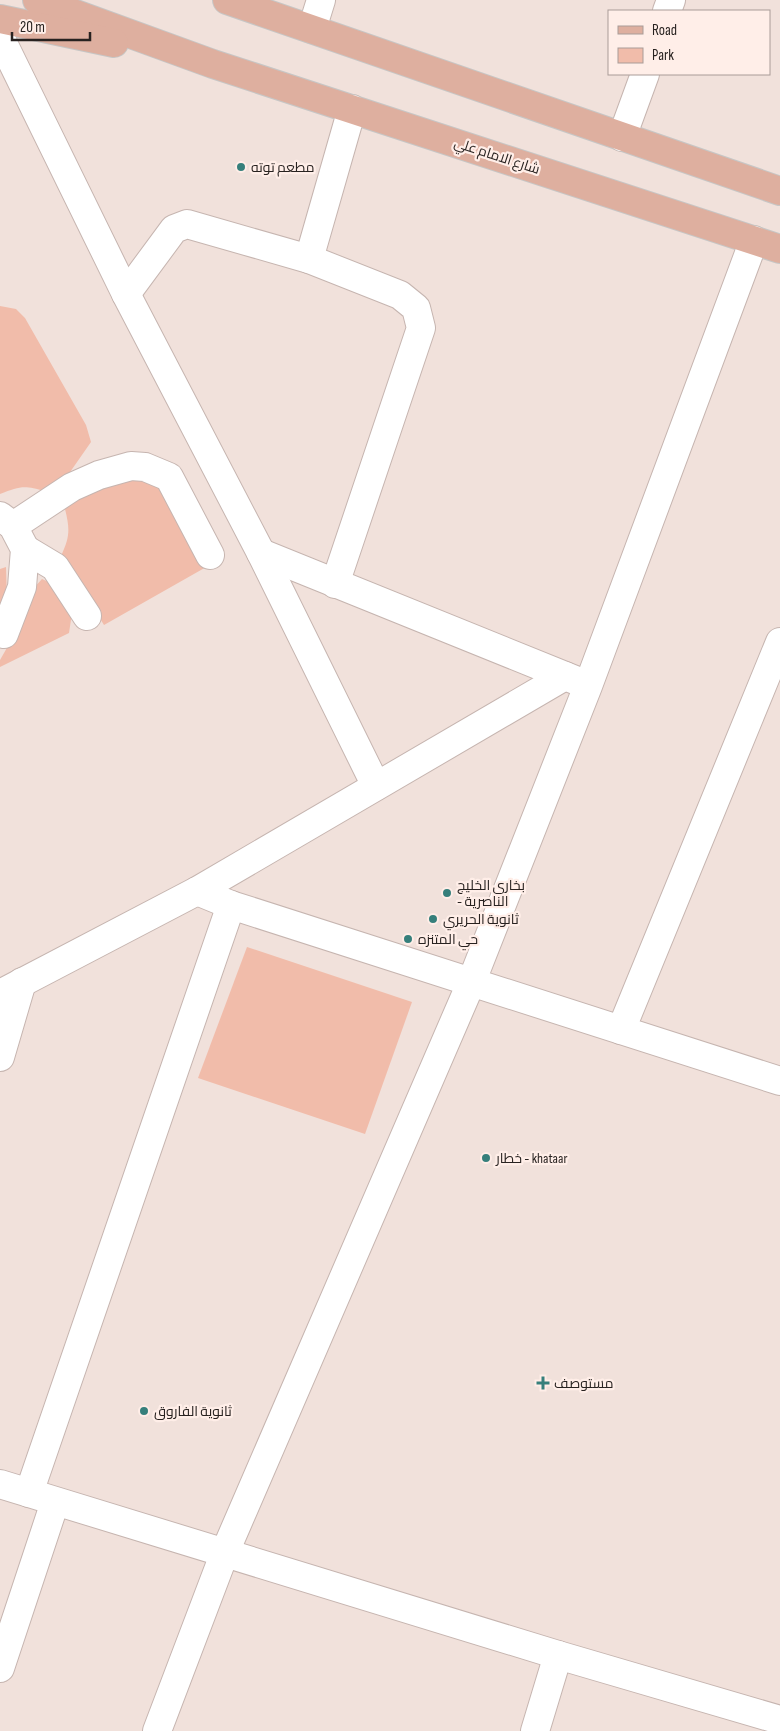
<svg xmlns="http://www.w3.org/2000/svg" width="780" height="1731" viewBox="0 0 780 1731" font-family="'Sofia Sans Condensed',Cairo,sans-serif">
  <rect width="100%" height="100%" fill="#f1e1db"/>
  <g fill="#f1bcaa">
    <path d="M0,306L16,309L25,318L86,425L91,442L68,475L45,491C24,485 20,486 0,494Z"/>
    <path d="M124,475L161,484L208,566L104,625L61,556C70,537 70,529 65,509L77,497Z"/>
    <path d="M6,567L7,602L0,613V569Z"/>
    <path d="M42,579L53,584L72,613L69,633L0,667V660L12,639L32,590Z"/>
    <path d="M247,947L412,1002L365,1134L198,1078Z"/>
  </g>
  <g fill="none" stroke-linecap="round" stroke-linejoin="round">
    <defs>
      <g id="minor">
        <path d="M667,11L671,0"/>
        <path d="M312,29L321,0"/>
        <path d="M0,37L126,294L261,553L376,786"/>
        <path d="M622,137L645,74"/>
        <path d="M309,259L352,109"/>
        <path d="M126,294L174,229L187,224L309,259L400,295L416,308L421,328L335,584"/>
        <path d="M0,516L13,526L25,549L22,587L4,634"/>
        <path d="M13,526L72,487L99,475L131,466L145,467L169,477L210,555"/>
        <path d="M25,549L55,567L87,616"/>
        <path d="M261,553L575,680"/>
        <path d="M197,891L565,676"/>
        <path d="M0,994L197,891L231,905L780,1081"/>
        <path d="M621,1030L780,642"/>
        <path d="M0,1057L22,982"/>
        <path d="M0,1484L558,1655L780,1720"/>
        <path d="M29,1493L231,905"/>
        <path d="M0,1668L55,1502"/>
        <path d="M157,1731L225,1552L471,983L588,686L754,240"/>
        <path d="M535,1731L558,1655"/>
      </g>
      <g id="major">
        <path d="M37,0L213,64L780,249"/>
        <path d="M227,0L780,191"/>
        <path d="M0,19L114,43"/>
      </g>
    </defs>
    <use href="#minor" stroke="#c6b5b0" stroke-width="30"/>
    <use href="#major" stroke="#c7c6c5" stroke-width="30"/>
    <use href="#minor" stroke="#fff" stroke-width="28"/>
    <use href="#major" stroke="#deaf9f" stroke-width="28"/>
  </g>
  <g fill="#367f7b" stroke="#ffeee8" stroke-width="2">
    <circle cx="241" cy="167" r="5"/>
    <circle cx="447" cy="893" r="5"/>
    <circle cx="433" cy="919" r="5"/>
    <circle cx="408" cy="939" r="5"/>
    <circle cx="486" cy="1158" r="5"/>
    <path d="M540.5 1375.5h5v5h5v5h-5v5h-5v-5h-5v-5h5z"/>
    <circle cx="144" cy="1411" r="5"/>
  </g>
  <g text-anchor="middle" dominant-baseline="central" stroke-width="4.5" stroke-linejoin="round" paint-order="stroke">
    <g font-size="14" fill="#282220" stroke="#ffeee8">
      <text transform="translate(497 156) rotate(18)">شارع الامام علي</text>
    </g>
    <g font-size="14" fill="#282220" stroke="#ffeee8" text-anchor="start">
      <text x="251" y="167">مطعم توته</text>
      <text x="457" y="885">بخاري الخليج<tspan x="457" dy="16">- الناصرية</tspan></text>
      <text x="443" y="919">ثانوية الحريري</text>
      <text x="418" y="939">حي المتنزه</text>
      <text x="496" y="1158">خطار - khataar</text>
      <text x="554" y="1383">مستوصف</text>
      <text x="154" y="1411">ثانوية الفاروق</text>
    </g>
  </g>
  <rect x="608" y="10" width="162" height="65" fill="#ffeee8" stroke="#a99c98"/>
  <rect x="618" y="26" width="25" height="8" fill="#deaf9f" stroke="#a99c98"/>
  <text x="652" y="35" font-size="15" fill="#282220">Road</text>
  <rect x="618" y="48" width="25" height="15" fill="#f1bcaa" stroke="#a99c98"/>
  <text x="652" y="60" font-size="15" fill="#282220">Park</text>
  <path d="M12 32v8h78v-8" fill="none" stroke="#282220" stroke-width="2.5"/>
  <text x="20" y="32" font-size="15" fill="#282220" stroke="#ffeee8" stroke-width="4" paint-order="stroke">20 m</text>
</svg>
